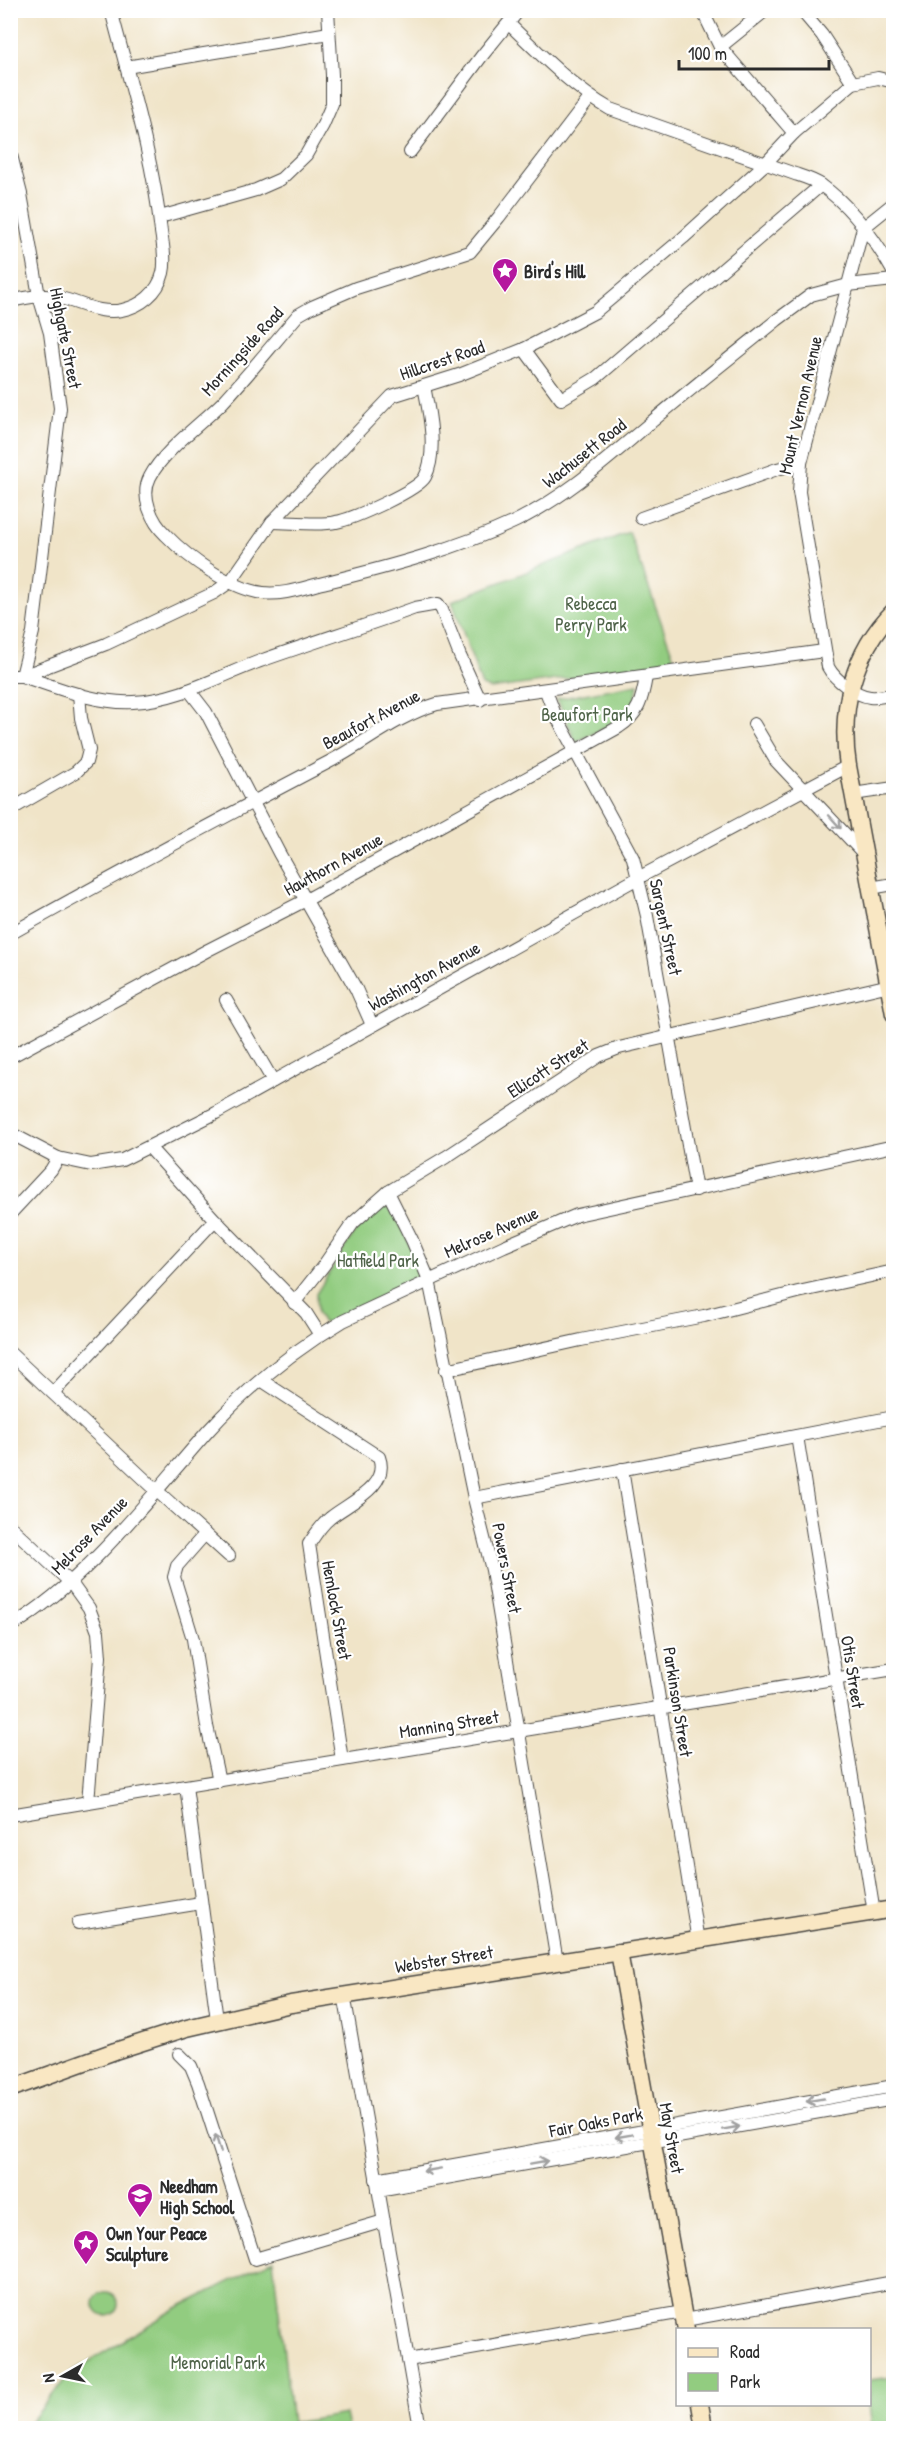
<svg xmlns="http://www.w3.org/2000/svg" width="904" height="2439" viewBox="0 0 904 2439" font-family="'Patrick Hand',sans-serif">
  <rect width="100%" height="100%" fill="#fff"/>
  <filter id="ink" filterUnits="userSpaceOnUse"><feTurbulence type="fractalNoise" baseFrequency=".0167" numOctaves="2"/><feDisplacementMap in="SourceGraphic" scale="12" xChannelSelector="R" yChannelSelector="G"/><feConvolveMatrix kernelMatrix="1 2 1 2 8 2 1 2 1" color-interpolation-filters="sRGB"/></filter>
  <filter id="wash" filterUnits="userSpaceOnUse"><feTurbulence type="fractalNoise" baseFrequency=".008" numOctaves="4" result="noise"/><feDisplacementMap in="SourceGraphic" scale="24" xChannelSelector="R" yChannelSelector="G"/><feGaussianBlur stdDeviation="1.35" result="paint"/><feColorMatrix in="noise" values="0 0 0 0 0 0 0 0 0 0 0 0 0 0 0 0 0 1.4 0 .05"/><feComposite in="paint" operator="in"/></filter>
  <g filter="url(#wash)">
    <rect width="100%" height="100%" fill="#f0e4c8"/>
    <g fill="#92cc80" stroke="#5e7c56" stroke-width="1.5">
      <path d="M629,532L676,664L490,689L482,686L452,601Z"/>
      <path d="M638,684L634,710L617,722L576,742L557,699Z"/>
      <path d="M383,1207L392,1209C401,1228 425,1263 415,1282L332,1323H323L317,1313L316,1294L354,1233L372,1214Z"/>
      <path d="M273,2260L292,2423L345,2414L348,2428H26L70,2373L175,2309Z"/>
      <circle cx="106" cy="2304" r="12"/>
      <path d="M893,2377V2428H872L869,2405L870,2380Z"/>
    </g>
  </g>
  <g filter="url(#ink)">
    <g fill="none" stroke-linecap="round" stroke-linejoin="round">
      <defs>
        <g id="street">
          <path d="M702,10L720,47L794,133"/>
          <path d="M801,10L822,35L853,83"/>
          <path d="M509,24C541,55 572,87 610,109L795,174C804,177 814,180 821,185C852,207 876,241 894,273"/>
          <path d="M720,47L766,10"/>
          <path d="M126,67L329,33"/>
          <path d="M590,98L499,217L470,252L356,288L312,307L298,315C273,344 249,374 223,402C202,423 163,451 150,477C140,496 152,522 166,535C188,558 231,589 263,593C283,596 308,586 327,582C392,566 456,549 516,521C567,496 606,460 649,424C690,389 734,355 777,320L811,295L848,285L894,280"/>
          <path d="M10,151L21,194L39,296L50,333L60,408L33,632L22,676"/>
          <path d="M410,152L481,57L519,10"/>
          <path d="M894,203L863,228L801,463L799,492L828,667C835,680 855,695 870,697C878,698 886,696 894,694"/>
          <path d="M160,217L256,190L281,179L306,155L323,125L332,104V75L328,10"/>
          <path d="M10,301C25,298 41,294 56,297C78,301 98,315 122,310C141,306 158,293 163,273C166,260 163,245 161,232C153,157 130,83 111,10"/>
          <path d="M524,349L561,399L596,378L821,185"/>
          <path d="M641,518L777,469L801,463"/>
          <path d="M272,522C291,522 319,526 336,522C353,519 418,490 425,477C438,453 429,411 424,386"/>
          <path d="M10,676H22L106,644L214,593L231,581L272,522L392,396L459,375L524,349L595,312L683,238L765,164L794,133L853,83L878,78L894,82"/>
          <path d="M22,676C56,687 96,704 133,702C179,700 221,675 263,660C314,642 365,626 415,608L438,604L442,610L460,656L480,700"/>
          <path d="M189,690L206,712L279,853L356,989L372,1025"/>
          <path d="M546,691L554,712L633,858L647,916L696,1190"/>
          <path d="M754,724L776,761L864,854"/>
          <path d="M853,794L894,788"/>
          <path d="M10,810L76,772L86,762L89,750L81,718L79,694"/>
          <path d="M870,888L894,884"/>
          <path d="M10,934C115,875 222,818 329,762C365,743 397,716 437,704L824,651"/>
          <path d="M226,1000L273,1081"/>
          <path d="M10,1057L208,950L306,900L619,727C639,714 642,700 646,677"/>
          <path d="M10,1133L58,1158L91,1165L122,1160L216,1113L638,878L848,766"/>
          <path d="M149,1147L215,1220L306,1313L320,1335"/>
          <path d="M388,1192L412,1240L429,1280L474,1498L492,1570L557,1962"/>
          <path d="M10,1214L51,1170L58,1158"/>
          <path d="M294,1303L324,1265L353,1223L388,1192L446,1157L599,1056L619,1048L894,984"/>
          <path d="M10,1353L156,1490L229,1556"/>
          <path d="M446,1370L581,1340L704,1316L798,1292L894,1271"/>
          <path d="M261,1380L379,1457C390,1487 348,1503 330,1518C322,1524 315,1535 309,1544L342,1760"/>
          <path d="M53,1393L215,1220"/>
          <path d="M797,1436L874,1913"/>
          <path d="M622,1469L698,1941"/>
          <path d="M474,1498L894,1417"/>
          <path d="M10,1526L71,1583L89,1608L98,1632L100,1657L88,1802"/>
          <path d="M205,1534L177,1566L174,1577L193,1639L207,1726L219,1781"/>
          <path d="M10,1627C87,1581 149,1498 208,1431C247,1388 294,1350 343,1321L504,1246L577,1215L894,1146"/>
          <path d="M186,1786L217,2020"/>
          <path d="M10,1815L894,1669"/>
          <path d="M78,1923L201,1903"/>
          <path d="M344,1994L420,2428"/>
          <path d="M179,2054L191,2066L198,2083L255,2259L384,2221"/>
          <path d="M376,2179L894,2086"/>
          <path d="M378,2190L894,2099"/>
          <path d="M685,2320L894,2282"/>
          <path d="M408,2360L683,2312"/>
        </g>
        <g id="secondary">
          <path d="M894,611C853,652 839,709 848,766L894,1014"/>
          <path d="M619,1952L686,2330"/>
          <path d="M10,2089L115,2051L187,2028L291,2004L894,1909"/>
          <path d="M700,2404L704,2428"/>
        </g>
      </defs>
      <use href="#street" stroke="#494743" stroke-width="14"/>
      <use href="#secondary" stroke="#494743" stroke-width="19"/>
      <use href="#street" stroke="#fff" stroke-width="12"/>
      <use href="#secondary" stroke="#f9e7c3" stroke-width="16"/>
    </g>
    <defs><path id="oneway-shaft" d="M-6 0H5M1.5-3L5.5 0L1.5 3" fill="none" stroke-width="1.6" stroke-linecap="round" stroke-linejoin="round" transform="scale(1.5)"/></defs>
    <g stroke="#a0a0a0">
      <use href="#oneway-shaft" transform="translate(835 822) rotate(48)"/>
      <use href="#oneway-shaft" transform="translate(815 2100) rotate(170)"/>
      <use href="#oneway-shaft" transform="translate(731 2128) rotate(-10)"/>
      <use href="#oneway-shaft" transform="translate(624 2136) rotate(170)"/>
      <use href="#oneway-shaft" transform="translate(218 2143) rotate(-108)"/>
      <use href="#oneway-shaft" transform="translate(539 2162) rotate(-10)"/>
      <use href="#oneway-shaft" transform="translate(432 2170) rotate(170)"/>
    </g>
  </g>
  <defs>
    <symbol id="sight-pin" viewBox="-11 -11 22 30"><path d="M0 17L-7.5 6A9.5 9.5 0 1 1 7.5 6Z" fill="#b5179e" stroke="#fff"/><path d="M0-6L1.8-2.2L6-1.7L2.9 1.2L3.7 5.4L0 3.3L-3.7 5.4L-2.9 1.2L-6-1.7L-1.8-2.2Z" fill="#fff"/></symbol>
    <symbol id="school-pin" viewBox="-11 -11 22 30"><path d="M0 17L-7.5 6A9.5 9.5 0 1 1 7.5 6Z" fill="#b5179e" stroke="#fff"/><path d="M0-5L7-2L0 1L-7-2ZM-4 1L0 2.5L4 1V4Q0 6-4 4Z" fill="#fff"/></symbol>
  </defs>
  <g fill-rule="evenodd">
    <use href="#sight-pin" x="490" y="256" width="30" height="40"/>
    <use href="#school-pin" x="125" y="2181" width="30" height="40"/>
    <use href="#sight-pin" x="71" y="2228" width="30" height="40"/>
  </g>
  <g text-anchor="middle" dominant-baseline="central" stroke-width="4.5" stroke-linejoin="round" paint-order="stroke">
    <g font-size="18" font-weight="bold" fill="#2b2b2b" stroke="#fff" text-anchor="start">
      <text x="524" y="271">Bird's Hill</text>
      <text x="160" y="2186">Needham<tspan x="160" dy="21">High School</tspan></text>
      <text x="106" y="2233">Own Your Peace<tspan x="106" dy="21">Sculpture</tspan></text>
    </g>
    <g font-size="18" fill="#2b2b2b" stroke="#fff">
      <text transform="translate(66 338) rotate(79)">Highgate Street</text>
      <text transform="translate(242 351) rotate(-48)">Morningside Road</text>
      <text transform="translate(442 360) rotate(-19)">Hillcrest Road</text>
      <text transform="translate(800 405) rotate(-77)">Mount Vernon Avenue</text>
      <text transform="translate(584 453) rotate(-38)">Wachusett Road</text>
      <text transform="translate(371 719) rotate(-28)">Beaufort Avenue</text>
      <text transform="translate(333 864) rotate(-29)">Hawthorn Avenue</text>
      <text transform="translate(666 927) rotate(78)">Sargent Street</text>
      <text transform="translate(424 976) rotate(-29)">Washington Avenue</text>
      <text transform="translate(548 1068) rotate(-33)">Ellicott Street</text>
      <text transform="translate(491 1232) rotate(-24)">Melrose Avenue</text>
      <text transform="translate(89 1535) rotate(-46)">Melrose Avenue</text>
      <text transform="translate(507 1568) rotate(79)">Powers Street</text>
      <text transform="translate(337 1610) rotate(80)">Hemlock Street</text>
      <text transform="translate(853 1672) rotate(81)">Otis Street</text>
      <text transform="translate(678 1702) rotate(81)">Parkinson Street</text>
      <text transform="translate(449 1724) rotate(-9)">Manning Street</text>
      <text transform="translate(444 1959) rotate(-9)">Webster Street</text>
      <text transform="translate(596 2122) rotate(-11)">Fair Oaks Park</text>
      <text transform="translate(672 2138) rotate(80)">May Street</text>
    </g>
    <g font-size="18" fill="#4f6349" stroke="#fff">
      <text x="591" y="603">Rebecca<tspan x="591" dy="21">Perry Park</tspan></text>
      <text x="587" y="714">Beaufort Park</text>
      <text x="378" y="1260">Hatfield Park</text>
      <text x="218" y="2362">Memorial Park</text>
    </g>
  </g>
  <rect width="904" height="2439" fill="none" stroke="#fff" stroke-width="36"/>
  <rect x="676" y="2328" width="195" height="78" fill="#ffffff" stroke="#aaaaaa" stroke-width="1.5"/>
  <rect x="688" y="2348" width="30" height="9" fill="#f9e7c3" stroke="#aaaaaa" stroke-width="1.5"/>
  <text x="730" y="2358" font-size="18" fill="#2b2b2b">Road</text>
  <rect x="688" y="2373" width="30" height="18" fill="#92cc80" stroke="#aaaaaa" stroke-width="1.5"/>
  <text x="730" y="2388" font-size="18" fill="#2b2b2b">Park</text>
  <g transform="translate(63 2376) rotate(261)" stroke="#ffffff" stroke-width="4.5" paint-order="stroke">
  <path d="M0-4.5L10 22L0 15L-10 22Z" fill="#2b2b2b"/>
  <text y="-9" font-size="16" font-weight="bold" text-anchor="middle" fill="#2b2b2b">N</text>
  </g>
  <path d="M679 60v9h150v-9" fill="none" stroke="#2b2b2b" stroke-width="3"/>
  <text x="688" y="60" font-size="18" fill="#2b2b2b" stroke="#ffffff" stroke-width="4.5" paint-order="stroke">100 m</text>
</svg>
